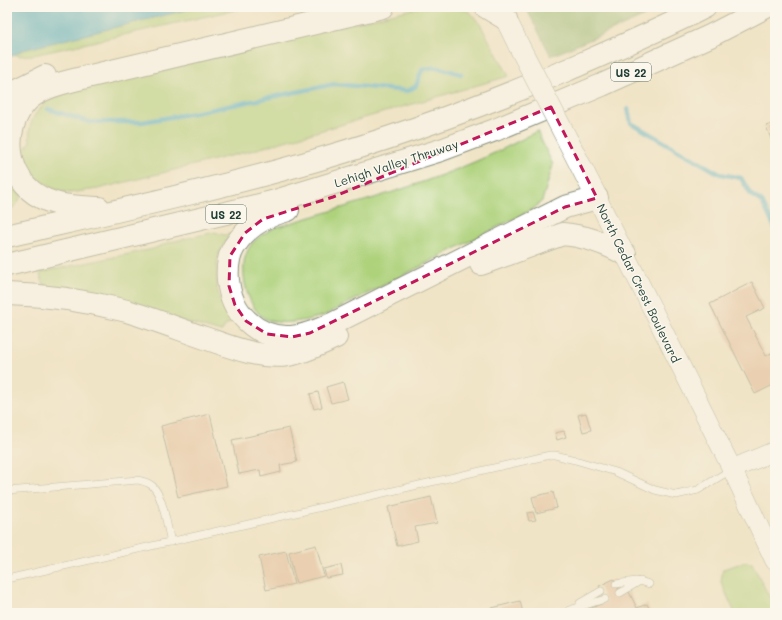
<svg xmlns="http://www.w3.org/2000/svg" width="782" height="620" viewBox="0 0 782 620" font-family="Mali,sans-serif">
  <rect width="100%" height="100%" fill="#fbf7ec"/>
  <filter id="ink" filterUnits="userSpaceOnUse"><feTurbulence type="fractalNoise" baseFrequency=".025" numOctaves="2"/><feDisplacementMap in="SourceGraphic" scale="8" xChannelSelector="R" yChannelSelector="G"/><feConvolveMatrix kernelMatrix="1 2 1 2 8 2 1 2 1" color-interpolation-filters="sRGB"/></filter>
  <filter id="wash" filterUnits="userSpaceOnUse"><feTurbulence type="fractalNoise" baseFrequency=".012" numOctaves="4" result="noise"/><feDisplacementMap in="SourceGraphic" scale="16" xChannelSelector="R" yChannelSelector="G"/><feGaussianBlur stdDeviation="0.9" result="paint"/><feColorMatrix in="noise" values="0 0 0 0 0 0 0 0 0 0 0 0 0 0 0 0 0 1.4 0 .05"/><feComposite in="paint" operator="in"/></filter>
  <g filter="url(#wash)">
    <rect width="100%" height="100%" fill="#f0e4c6"/>
    <g fill="#aed27b" stroke="#668858">
      <path d="M7,7H248L34,55L18,56L10,50Z"/>
      <path d="M421,7H455L470,12L480,24L509,76L254,150L98,189L69,193L53,189L38,179L28,169L24,149L30,143C25,105 57,95 87,86Z"/>
      <path d="M537,131L553,165L542,201L533,209L323,316C307,320 288,325 271,321C248,315 238,272 247,252C252,240 263,234 274,228C363,201 455,178 537,131Z"/>
      <path d="M7,181L21,195C19,203 15,208 7,211Z"/>
      <path d="M215,232L224,235L230,234L219,253L217,266V288L220,300L233,321L226,325L221,332L179,320L45,287L40,275L42,272L153,249L170,242Z"/>
      <path d="M745,562L752,563L775,608V613H735L721,582L723,569Z"/>
    </g>
    <path fill="#8ab46b" stroke="#547850" d="M533,7H661L634,21L551,56L527,10Z"/>
    <path fill="#4aaeca" stroke="#34767f" d="M7,7H198L23,50L7,59Z"/>
    <g fill="none" stroke-linecap="round" stroke-linejoin="round">
      <g stroke="#4aaeca" stroke-width="4.5">
        <path d="M48,109L89,122H142L194,113L335,84L408,91L416,86L422,70C433,64 450,71 461,74"/>
        <path d="M628,109L631,123L720,174L741,178L751,195L762,202L775,228"/>
      </g>
    </g>
    <g id="blocks">
      <g fill="#e2b796">
        <path d="M775,123V149L766,126Z"/>
        <path d="M752,282L765,308L746,317L766,356L775,351V384L755,394L710,304Z"/>
        <path d="M343,382L348,399L331,403L326,387Z"/>
        <path d="M318,392L322,407L314,409L310,394Z"/>
        <path d="M586,413L591,430L583,432L578,415Z"/>
        <path d="M210,414L227,486L178,497L161,426Z"/>
        <path d="M289,428L297,462L280,465L281,472L261,477L260,470L239,474L232,440Z"/>
        <path d="M564,431L566,437L557,440L555,433Z"/>
        <path d="M553,492L557,508L536,513L532,497Z"/>
        <path d="M431,497L437,523L415,527L418,541L397,546L388,507Z"/>
        <path d="M533,512L536,520L529,521L527,513Z"/>
        <path d="M316,545L324,576L296,583L289,552Z"/>
        <path d="M286,551L294,584L266,590L259,557Z"/>
        <path d="M341,565L343,575L326,578L324,569Z"/>
        <path d="M614,579L621,595L629,592L637,608L647,604L651,613H580L606,602L599,586Z"/>
        <path d="M520,601L523,613H476V612Z"/>
      </g>
    </g>
  </g>
  <g filter="url(#ink)">
    <use href="#blocks" fill-opacity="0" stroke="#88907d" stroke-width="1"/>
    <g fill="none" stroke-linecap="round" stroke-linejoin="round">
      <defs>
        <g id="lane">
          <path d="M7,491L138,480C145,482 151,483 155,489C164,501 167,527 171,542"/>
          <path d="M7,579L550,455H555L575,460L616,472L655,490L676,495L698,490L732,469"/>
          <path d="M616,584L636,581"/>
          <path d="M620,593L640,581L649,584"/>
          <path d="M580,603L601,591"/>
          <path d="M566,613L569,610L605,599"/>
        </g>
        <g id="secondary">
          <path d="M597,198L732,469L775,561"/>
          <path d="M732,469L775,451"/>
        </g>
        <g id="primary">
          <path d="M500,7L519,46"/>
          <path d="M568,141L597,198"/>
        </g>
        <g id="highway">
          <path d="M486,7L506,19"/>
          <path d="M7,95L45,76"/>
          <path d="M99,208C80,207 60,207 42,198C6,180 0,128 28,100C41,88 61,83 78,79L383,7"/>
          <path d="M288,210C265,216 246,227 234,247C228,257 227,269 228,280C231,313 257,339 291,337C305,336 319,330 332,324L565,207L597,198"/>
          <path d="M7,236C111,212 217,189 320,159C404,135 486,104 567,70C613,50 660,30 705,7"/>
          <path d="M481,264L563,234C586,236 605,243 625,254"/>
          <path d="M7,265L272,202L441,150L495,130L602,85L710,36L766,7"/>
          <path d="M7,294C47,295 88,301 127,311C153,319 179,329 205,338C231,347 260,359 288,355C305,352 320,344 336,337"/>
        </g>
      </defs>
      <use href="#lane" stroke="#88907d" stroke-width="8"/>
      <use href="#secondary" stroke="#88907d" stroke-width="20"/>
      <use href="#primary" stroke="#88907d" stroke-width="22"/>
      <use href="#highway" stroke="#88907d" stroke-width="24"/>
      <use href="#lane" stroke="#fff" stroke-width="7"/>
      <use href="#secondary" stroke="#fff" stroke-width="19"/>
      <use href="#primary" stroke="#fff" stroke-width="21"/>
      <use href="#highway" stroke="#fff" stroke-width="22"/>
      <defs>
        <path id="primary-bridge" d="M519,46L568,141"/>
      </defs>
      <use href="#primary-bridge" stroke="#88907d" stroke-width="22" stroke-linecap="butt"/>
      <use href="#primary-bridge" stroke="#fff" stroke-width="21"/>
    </g>
  </g>
  <path d="M0 0H782V620H0ZM551,107L597,198L565,207L310,333L292,337L267,334L246,321L235,305L229,286L230,256L245,233L263,219L333,197Z" fill="#f0e4c6" fill-opacity=".55" fill-rule="evenodd"/>
  <path fill="none" stroke="#c2185b" stroke-width="3" stroke-dasharray="8 5" stroke-linejoin="round" d="M551,107L597,198L565,207L310,333L292,337L267,334L246,321L235,305L229,286L230,256L245,233L263,219L333,197Z"/>
  <g text-anchor="middle" dominant-baseline="central" stroke-width="3" stroke-linejoin="round" paint-order="stroke">
    <g fill="#fbf7ec" stroke="#61756b" stroke-width="1">
      <rect x="611" y="63" width="40" height="18" rx="3"/>
      <rect x="206" y="205" width="40" height="18" rx="3"/>
    </g>
    <g font-size="11" font-weight="bold" fill="#1f3d34">
      <text x="631" y="72">US 22</text>
      <text x="226" y="214">US 22</text>
    </g>
    <g font-size="12" fill="#1f3d34" stroke="#fbf7ec">
      <text transform="translate(396 163) rotate(-18)">Lehigh Valley Thruway</text>
      <text transform="translate(639 283) rotate(64)">North Cedar Crest Boulevard</text>
    </g>
  </g>
  <rect width="782" height="620" fill="none" stroke="#fbf7ec" stroke-width="24"/>
</svg>
